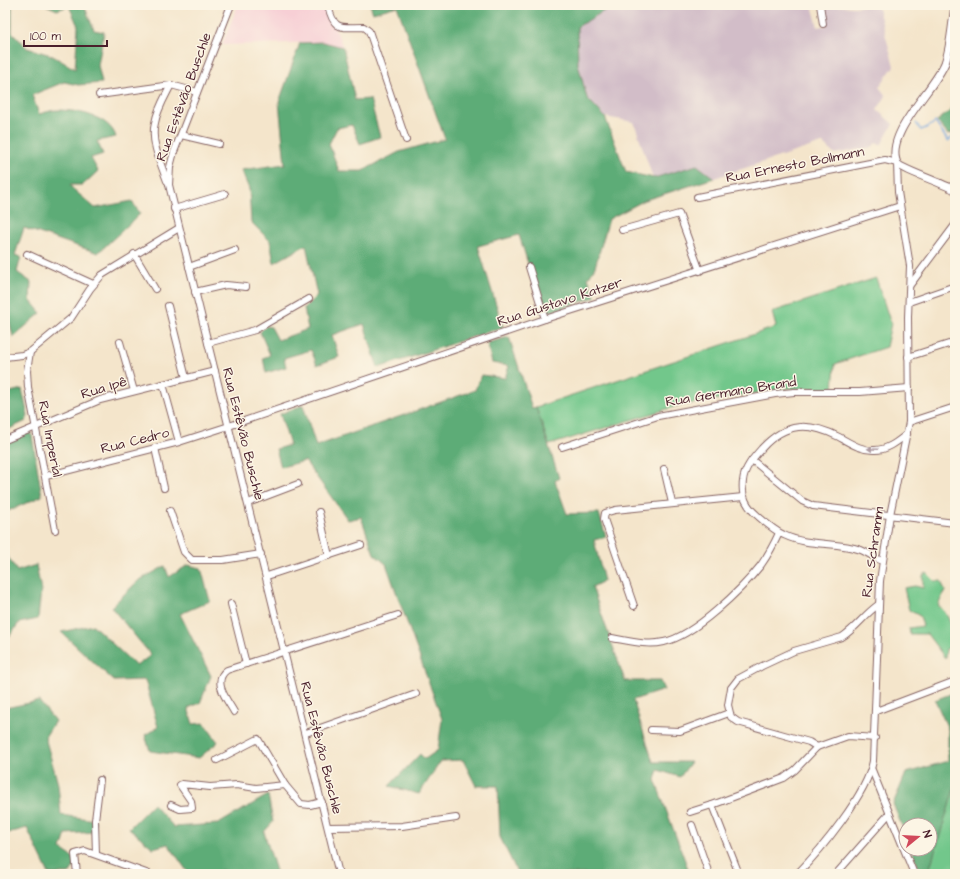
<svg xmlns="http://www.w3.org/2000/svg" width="960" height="879" viewBox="0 0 960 879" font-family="'Architects Daughter',sans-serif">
  <rect width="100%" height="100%" fill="#fcf5e5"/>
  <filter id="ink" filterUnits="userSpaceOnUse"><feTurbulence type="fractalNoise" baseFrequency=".025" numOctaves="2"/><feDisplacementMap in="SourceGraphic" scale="8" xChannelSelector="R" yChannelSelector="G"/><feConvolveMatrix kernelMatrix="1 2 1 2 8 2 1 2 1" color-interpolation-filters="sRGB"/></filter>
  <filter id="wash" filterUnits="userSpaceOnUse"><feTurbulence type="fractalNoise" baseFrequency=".012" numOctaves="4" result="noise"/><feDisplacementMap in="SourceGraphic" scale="16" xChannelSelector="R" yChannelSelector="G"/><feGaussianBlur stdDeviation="0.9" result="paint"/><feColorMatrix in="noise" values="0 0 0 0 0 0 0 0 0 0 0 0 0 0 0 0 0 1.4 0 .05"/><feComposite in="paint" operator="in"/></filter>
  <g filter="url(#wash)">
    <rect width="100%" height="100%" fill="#f4e5cb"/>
    <path fill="#f7cfd5" d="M238,5H323L326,14L336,30L343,47L323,42L222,45Z"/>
    <path fill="#d2bdc8" d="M614,5H812L818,27L827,25L825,5L854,7L877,5L894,66L879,87L886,96L877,110L893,124L881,145L876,143L872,147L834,154L822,143L659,196L634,122L605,117L587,98L578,64L577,27Z"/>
    <g fill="#72c78b" stroke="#5e735b">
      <path d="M876,278L891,324L886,347L835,364L833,389L787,388L677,406L549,445L536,407L776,327L772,312Z"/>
      <path d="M927,573L935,581H941L945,591L938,605C949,613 955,633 955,646L946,649L945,658L927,634H910L909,628L923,626L920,616L909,610L904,588L915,586L923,588V575Z"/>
      <path d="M955,786V874H928Z"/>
    </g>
    <g fill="#5dac77" stroke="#546651">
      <path d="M5,5H12V32L27,48L51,55L75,69L78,26L69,6L57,10L46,5H84L94,30L104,32L98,65L102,83L78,85L64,82L32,95L39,114C44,113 51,110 57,110C77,110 110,116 116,137L97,141L103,154L91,158L98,171L83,185H70L72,188L95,208L132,201L140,214L98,253L24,228L15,255L21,257L17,272L31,282L30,300L41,313L13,337L8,315L5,313Z"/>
      <path d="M370,5H496L499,7L504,5H614L577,27L578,64L587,98L605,117L626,172L654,178L697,165L714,178L645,200L609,219L595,267L588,278L595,297L544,314L519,235L478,246L503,327L378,368L364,324L332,335L339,357L317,365L311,350L284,358L286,367L266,373L263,358L270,355L260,332L266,326L271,327L278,340L308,329L304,308L317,295L306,245L274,263L270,241L251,222L249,189L241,170L285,164L279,102L300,43L323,42L343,47L355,100L370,99L380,137L360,144L352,125L337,128L329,144L339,171H362L399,152L445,139L397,6L373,13Z"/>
      <path d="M955,97V132L948,135L937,121L950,111Z"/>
      <path d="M509,337L532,408L536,407L559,478L555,481L567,514L599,513L606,537L594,540L604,581L592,587L625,681H660L664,690L633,700L653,762H691L680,777L658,770L655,780L690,874H518L500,837L498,786H476L463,760L441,761L419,794L389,786L420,754L425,759L438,750L442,719L386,564L374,554L361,517L348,520L305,461L281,467L276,449L290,445L280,414L303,405L316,446L475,390L481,375L505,378L509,366L492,363L487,343Z"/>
      <path d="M5,388L6,393L22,389L28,416L26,421L5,431Z"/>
      <path d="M26,433H30L32,436L42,496L6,512L5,444Z"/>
      <path d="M6,554L17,571L36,565L41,590L38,619L19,623L5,642Z"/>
      <path d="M188,565L201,568L210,601L180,614L211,676L200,703L188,708L193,724L204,723L218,742L199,758L150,751L145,735L158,727L145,680L114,681L61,632L93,625L136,666L151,655L111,607L138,581L165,566L169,577Z"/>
      <path d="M955,692V786L928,874H921L911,849H930V825H906V836L893,804L906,773L948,761V729L935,700Z"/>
      <path d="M39,701L55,721L45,737L58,784L61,815L95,820V832L66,834L61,849L74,858L75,865L69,874H49L27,828L5,834V708Z"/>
      <path d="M268,795L273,822L264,832L277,874H234L221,870L219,874H198L187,871L168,844L153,848L129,828L153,804L174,827L218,824Z"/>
    </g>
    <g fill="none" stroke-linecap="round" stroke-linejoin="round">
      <path stroke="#71a4dd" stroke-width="1.5" d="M916,123L921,130L930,126L935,122L948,141L955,135"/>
    </g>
  </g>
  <g filter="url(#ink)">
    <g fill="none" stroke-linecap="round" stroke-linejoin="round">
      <defs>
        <g id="minor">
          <path d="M231,5L174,152L170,167L169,185L339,874"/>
          <path d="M328,5C334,32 341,27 364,27L369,31L406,140"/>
          <path d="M820,5L823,24"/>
          <path d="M99,95L171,85"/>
          <path d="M181,135L219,144"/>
          <path d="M167,181C161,164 150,141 155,123C157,110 165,97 171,85L197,92"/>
          <path d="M697,197L885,160L897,163L898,192L910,266L908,317L909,422L890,515L880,581L873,761C867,794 821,850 797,874"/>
          <path d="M174,209L225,194"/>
          <path d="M622,230L679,214L700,271"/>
          <path d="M27,254L93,284"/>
          <path d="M134,254L155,289"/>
          <path d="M189,267L235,250"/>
          <path d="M529,267L545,319"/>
          <path d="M910,285L955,225"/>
          <path d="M195,292L226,285L246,287"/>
          <path d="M909,302L955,286"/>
          <path d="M168,306L186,378"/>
          <path d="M120,342L134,391"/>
          <path d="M208,343L255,330L309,299"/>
          <path d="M30,352L27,371L28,387L55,530"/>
          <path d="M5,357L22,355L30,352L71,318L90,289L102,275L179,228"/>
          <path d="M908,357L955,342"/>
          <path d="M163,384L179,442"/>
          <path d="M909,422L955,407"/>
          <path d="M5,440L100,400L215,371"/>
          <path d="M562,447L658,416L775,394L794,392H860L909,388"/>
          <path d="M155,448L164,488"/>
          <path d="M752,460L802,501L813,506L955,523"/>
          <path d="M664,469L672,503"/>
          <path d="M46,476L179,442L229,426L545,319L900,206"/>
          <path d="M248,503L298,484"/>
          <path d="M170,511L184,552L192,560H223L261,554"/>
          <path d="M319,512L329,556"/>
          <path d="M882,561C875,558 868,553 861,550C837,541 809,547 784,535C775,531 767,524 759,517C747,507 741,497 743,481C744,468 754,457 762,448C786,422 809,422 839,437C850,443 862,451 875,450C888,450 898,441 907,434"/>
          <path d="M267,576L361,545"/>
          <path d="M231,604L246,664"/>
          <path d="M634,606L604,519L605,513L615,510L743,497"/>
          <path d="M612,638C629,641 647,646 664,642C694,636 742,589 761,565C768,555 774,544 779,533"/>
          <path d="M876,711L955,681"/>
          <path d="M234,712C228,701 211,681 227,670L398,615"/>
          <path d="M651,730L680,731L729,713"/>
          <path d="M306,733L416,694"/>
          <path d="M875,738L848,736L817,747L809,742L738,722L731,717L728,705L731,688L738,679L762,666L794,651L842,637C856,628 865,614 878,605"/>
          <path d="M217,760L258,739L285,785"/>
          <path d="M872,770L914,874"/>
          <path d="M171,805L180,809L192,808L191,801L180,785L182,784L210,787L237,785L256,788L285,785L301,804L310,805L322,802"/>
          <path d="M690,812L712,805"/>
          <path d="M692,825L709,874"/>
          <path d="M328,827L402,826L456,818"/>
          <path d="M96,854L95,820L100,780"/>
          <path d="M77,874L75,854L85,851L149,874"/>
          <path d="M739,874L712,805L784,778L795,770L817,747"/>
          <path d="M836,874L889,814"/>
        </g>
        <path id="major" d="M955,6C952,24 951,46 945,63C934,90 884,134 897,163C900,169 945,184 955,190"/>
      </defs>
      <use href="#minor" stroke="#866463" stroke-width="8"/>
      <use href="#major" stroke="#866463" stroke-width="9"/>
      <use href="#minor" stroke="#fff" stroke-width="6"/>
      <use href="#major" stroke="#fff" stroke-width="7"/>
    </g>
    <defs><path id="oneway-solid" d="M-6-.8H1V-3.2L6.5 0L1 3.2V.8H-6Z"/></defs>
    <use fill="#ae9aa0" href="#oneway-solid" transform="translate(873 449) rotate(-178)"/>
  </g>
  <g text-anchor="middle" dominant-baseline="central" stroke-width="3" stroke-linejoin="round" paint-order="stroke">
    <g font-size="14" fill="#4a1f2b" stroke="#fcf5e5">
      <text transform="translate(184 97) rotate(-70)">Rua Estêvão Buschle</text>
      <text transform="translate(795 165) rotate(-11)">Rua Ernesto Bollmann</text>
      <text transform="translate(560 302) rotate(-18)">Rua Gustavo Katzer</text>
      <text transform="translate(104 388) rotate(-17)">Rua Ipê</text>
      <text transform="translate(731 392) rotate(-9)">Rua Germano Brand</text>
      <text transform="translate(243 434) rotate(76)">Rua Estêvão Buschle</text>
      <text transform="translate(50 439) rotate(79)">Rua Imperial</text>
      <text transform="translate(135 441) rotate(-14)">Rua Cedro</text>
      <text transform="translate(873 552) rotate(-82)">Rua Schramm</text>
      <text transform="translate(321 748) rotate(76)">Rua Estêvão Buschle</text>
    </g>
  </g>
  <rect width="960" height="879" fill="none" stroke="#fcf5e5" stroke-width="20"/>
  <g transform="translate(918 837) rotate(72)"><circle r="19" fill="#fcf5e5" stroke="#b59f9b"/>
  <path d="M0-3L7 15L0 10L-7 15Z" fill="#d1495b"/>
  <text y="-6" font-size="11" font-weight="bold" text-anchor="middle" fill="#4a1f2b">N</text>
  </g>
  <path d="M24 40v6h83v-6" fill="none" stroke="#4a1f2b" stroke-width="2"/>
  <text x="30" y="40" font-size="12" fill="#4a1f2b" stroke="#fcf5e5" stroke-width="3" paint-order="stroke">100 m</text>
</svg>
